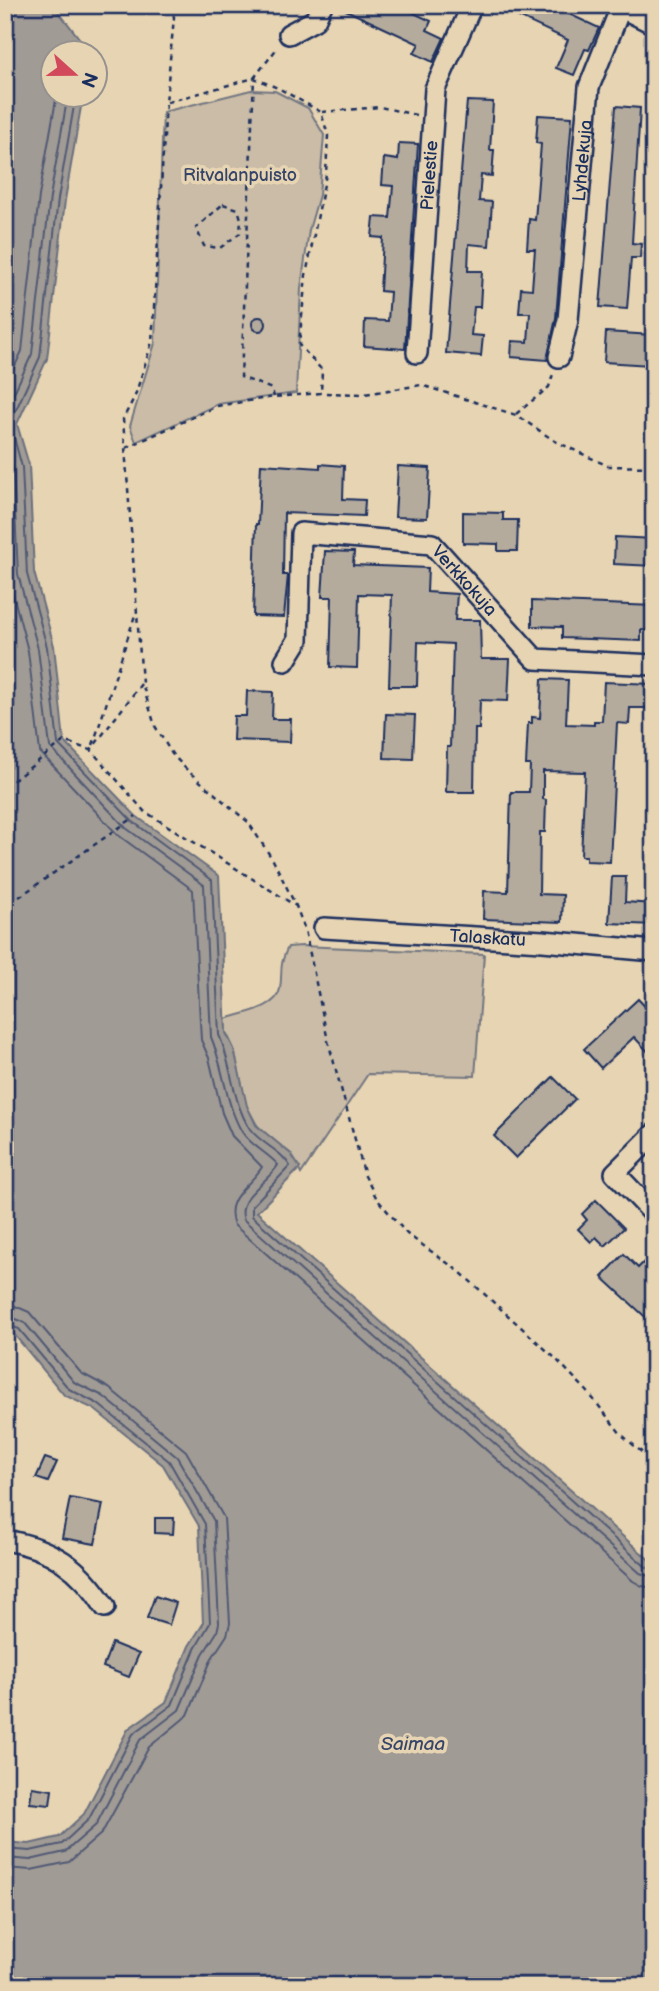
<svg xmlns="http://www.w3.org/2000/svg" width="659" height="1991" viewBox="0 0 659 1991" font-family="'Balsamiq Sans',sans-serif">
  <rect width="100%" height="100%" fill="#e7d4b2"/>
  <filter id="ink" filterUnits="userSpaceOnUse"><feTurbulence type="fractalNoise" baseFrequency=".0143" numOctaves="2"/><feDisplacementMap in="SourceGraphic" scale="14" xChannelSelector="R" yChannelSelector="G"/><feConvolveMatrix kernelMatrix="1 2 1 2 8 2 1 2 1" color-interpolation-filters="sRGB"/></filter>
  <g filter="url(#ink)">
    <g fill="#cabca6" stroke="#727682" stroke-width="2">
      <path d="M251,90L275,91L308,108L324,135L319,195L309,230L301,288L296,393L218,404L136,442L130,426L155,343L163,112Z"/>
      <path d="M302,946L484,954L475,1076L368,1074L301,1174L290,1153L269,1138L257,1125L246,1105L234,1049L226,1032L225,1019C242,1013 277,1009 280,989C283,970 278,968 288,947Z"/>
    </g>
    <path fill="#a19b95" stroke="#6b707f" stroke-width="2" d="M5,5H57L58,11L90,52H52V94L83,95L65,200L47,359L17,424L29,465L34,572L54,646L64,741L136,816L219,876L226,1033L234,1049L247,1106L256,1125L291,1154L300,1168L257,1212L654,1564V1986H5V1842L29,1844L59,1837L84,1814L128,1729L166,1702L189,1646L203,1624L199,1526L163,1465L94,1409L64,1395L13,1333L5,1330Z"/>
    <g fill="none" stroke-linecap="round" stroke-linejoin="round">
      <g stroke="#515a74" stroke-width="2">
        <path d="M76,94L58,199L40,357L10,423L22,467L27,574L47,647L58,744L132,821L212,880L219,1035C232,1064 232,1102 250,1129C261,1144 281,1150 290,1166L252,1206V1216L646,1567L654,1569"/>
        <path d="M5,387L22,351L39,196L57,94"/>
        <path d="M5,412L32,354L50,197L68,94"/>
        <path d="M5,439L13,468L18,574L38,649L50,747L126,828L204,885L211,1037C224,1068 225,1103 242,1132C251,1146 268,1153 278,1165C268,1183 235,1197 244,1220L640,1573L654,1578"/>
        <path d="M5,526L8,575L28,651L40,752L118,835L193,890L201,1040L209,1058L222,1113L232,1136L262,1167C250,1187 223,1197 234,1225L633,1581L642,1586L654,1588"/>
        <path d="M5,1305L15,1306L29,1312L81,1373L109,1388L186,1451L224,1518L230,1623L227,1635L212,1658L188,1715L149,1747L102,1833L69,1862L31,1870L5,1868"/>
        <path d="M5,1315L24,1322L74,1382L103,1396L177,1457L214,1521L219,1623L217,1632L203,1654L179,1710L140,1740L96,1825L65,1852L30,1860L5,1858"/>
        <path d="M5,1324L19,1329L69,1389L98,1404L169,1461L205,1524L210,1623L195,1649L172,1705L133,1734L89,1819L62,1844L30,1851L5,1849"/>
      </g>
    </g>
    <g fill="#b4ab9d" stroke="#1b2f5e" stroke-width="2">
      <path d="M335,5H397L431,21L427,30L444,38L433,62L414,53L419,44Z"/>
      <path d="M493,5H550L599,28L589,50L585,49L574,75L556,68L568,40Z"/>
      <path d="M467,101L493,102L490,150H494L492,176L481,175L479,201L492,202L489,246L469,244L468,271H482L480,307H474L471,335L483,336L481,356L446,353Z"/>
      <path d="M616,106L640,108L632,243L641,244L640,258H631L627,309L600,307Z"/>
      <path d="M538,115L572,117L556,318L547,360L511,357L512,341L528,342L530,313H519L521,288L532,289L535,249H527L529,219L535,220L541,144L536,143Z"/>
      <path d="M399,143L418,144L405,349L364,346L365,320L388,321L390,292L380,291L383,238L372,237L374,217L390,218L393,186L382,185L384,158L398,160Z"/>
      <circle cx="259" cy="324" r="7"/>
      <path d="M606,332L652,335L650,365L604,362Z"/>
      <path d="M261,464L320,468V464L344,466L343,499L365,500L364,516L284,513L283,575H288L284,617L253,616L256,524H258Z"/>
      <path d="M398,466L430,468L427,518L395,517Z"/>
      <path d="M463,512L503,513V520H518L517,551H498V544L463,543Z"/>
      <path d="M615,537L654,539V566L614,564Z"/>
      <path d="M325,551L354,552L353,565L428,568L427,592L457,594L455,620H480L481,659H510L508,701L480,700L479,729H475L474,792H446L447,747H450L453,644L418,642L417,686H389L392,595L359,594L357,668L330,667L332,597H322Z"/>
      <path d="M532,601L654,606V631L641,630V641L562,638V627L532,626Z"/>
      <path d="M542,679L568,680L566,724L594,725V721H602L604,682L654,684V708H630L629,724L617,723L610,862L586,861V856H581L585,772L543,771V799L546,800L545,832H540L539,894L563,895L562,922L483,919L484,891L508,892L511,792H529L530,765H526L528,723H532V717L540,718Z"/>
      <path d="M247,691L273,692L272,719H291L290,742L233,740L234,716H246Z"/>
      <path d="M386,714L415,715L413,759L384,758Z"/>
      <path d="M612,877H626L625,902L654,904V925L609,923Z"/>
      <path d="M638,999L654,1016V1058L634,1037L601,1068L584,1049Z"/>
      <path d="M553,1077L575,1099L516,1158L494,1136Z"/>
      <path d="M596,1200L624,1228L605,1246L596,1237L591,1242L578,1229L587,1220L582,1214Z"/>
      <path d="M654,1252V1325L602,1277L624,1254L638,1268Z"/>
      <path d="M45,1458L57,1462L48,1482L36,1478Z"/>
      <path d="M70,1498L103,1504L95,1544L62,1538Z"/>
      <path d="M155,1518H174L173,1534L155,1533Z"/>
      <path d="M155,1596L176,1603L169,1625L147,1618Z"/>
      <path d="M112,1643L139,1654L129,1677L103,1667Z"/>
      <path d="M32,1787L52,1790L50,1805L30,1803Z"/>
    </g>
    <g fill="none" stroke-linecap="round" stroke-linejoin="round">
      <defs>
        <g id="minor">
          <path d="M616,5L654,24"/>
          <path d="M289,34L315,20L322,5"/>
          <path id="s1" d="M417,353L435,89L472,5"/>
          <path id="s2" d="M559,357L568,320L589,87L621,7"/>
          <path id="s3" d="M285,661L298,640L301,533L432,544L535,659L654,665"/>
          <path id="s4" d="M324,928L543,941L654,951"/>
          <path d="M654,1134L615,1173L654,1214"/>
          <path d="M5,1540C51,1548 80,1567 105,1607"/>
        </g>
      </defs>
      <use href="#minor" stroke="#1b2f5e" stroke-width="24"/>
      <g stroke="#1b2f5e" stroke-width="2.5" stroke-dasharray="5 5" stroke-linecap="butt">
        <path d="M171,5L174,17L166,102L152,342L135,396L123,419L142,683L155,726L172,754L189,772L248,822L273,860L296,906L305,930L328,1041L365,1176L377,1199L407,1234L460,1272L554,1357L587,1391L621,1434L654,1463"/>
        <path d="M167,102L254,78L278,47"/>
        <path d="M322,112L380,107L416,115"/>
        <path d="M223,204L238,209L241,219L240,233L220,248L204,246L196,228Z"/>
        <path d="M274,397L272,389L241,377L254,78L280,89L321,112L328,135L326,174L306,275L299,345L322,370L321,393"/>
        <path d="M516,414L549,387L553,374"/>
        <path d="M126,448L217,406L274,397L321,393L364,394L421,385L516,415L555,441L608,466L654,467"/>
        <path d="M141,684L91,750L144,811L296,906"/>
        <path d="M93,745L136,612"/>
        <path d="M5,787L64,741L90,750"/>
        <path d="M19,897L136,816"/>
      </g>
      <use href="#minor" stroke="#e7d4b2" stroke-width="19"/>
    </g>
  </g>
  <g text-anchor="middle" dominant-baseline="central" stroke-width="7" stroke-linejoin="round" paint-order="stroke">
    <g font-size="18" fill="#1b2f5e" stroke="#e7d4b2">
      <text stroke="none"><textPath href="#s2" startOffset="198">Lyhdekuja</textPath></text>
      <text stroke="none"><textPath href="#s1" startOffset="178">Pielestie</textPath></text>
      <text stroke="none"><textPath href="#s3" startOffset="312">Verkkokuja</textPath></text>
      <text stroke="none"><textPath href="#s4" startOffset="164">Talaskatu</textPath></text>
    </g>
    <g font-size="18" fill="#354469" stroke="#e7d4b2">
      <text x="240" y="175">Ritvalanpuisto</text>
    </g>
    <g font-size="19" font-style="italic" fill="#364569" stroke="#e7d4b2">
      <text x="413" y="1744">Saimaa</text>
    </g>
  </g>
  <rect width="659" height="1991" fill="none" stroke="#e7d4b2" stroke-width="28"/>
  <rect x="14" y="14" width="631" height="1963" fill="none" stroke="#1b2f5e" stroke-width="2.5" filter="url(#ink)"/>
  <g transform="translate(74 74) rotate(111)"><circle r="33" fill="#e7d4b2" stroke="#959290" stroke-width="2"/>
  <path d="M0-5L12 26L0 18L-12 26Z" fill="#d1495b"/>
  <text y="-10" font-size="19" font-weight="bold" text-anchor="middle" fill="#1b2f5e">N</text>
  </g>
</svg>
